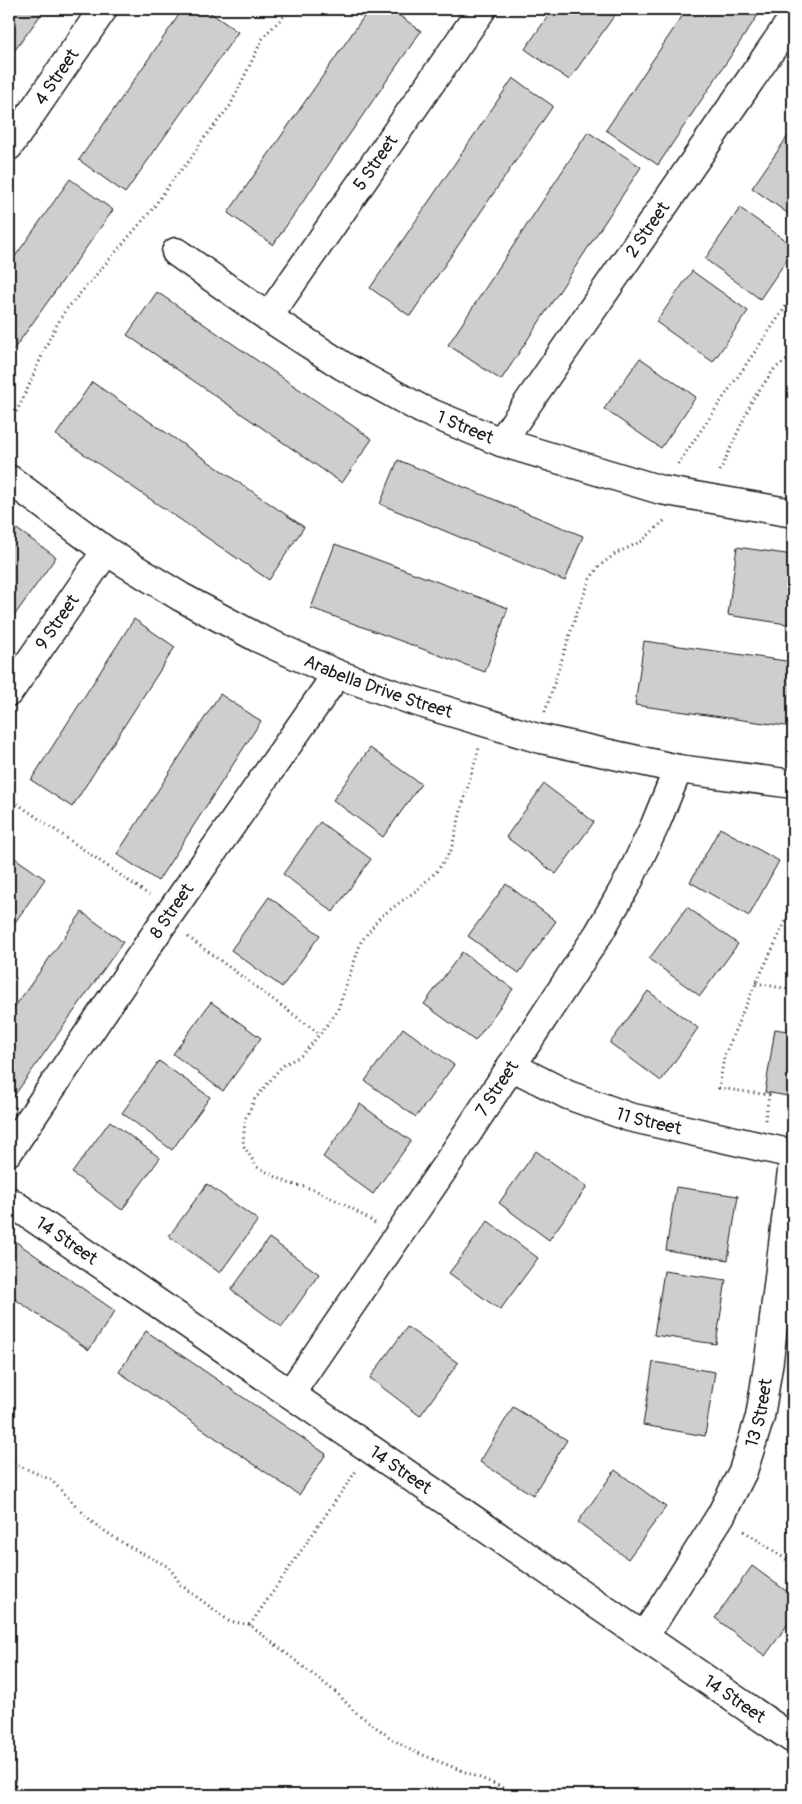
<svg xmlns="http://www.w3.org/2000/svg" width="802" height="1804" viewBox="0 0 802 1804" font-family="Pangolin,sans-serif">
  <rect width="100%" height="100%" fill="#fff"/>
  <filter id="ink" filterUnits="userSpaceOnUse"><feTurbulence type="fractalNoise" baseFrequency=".02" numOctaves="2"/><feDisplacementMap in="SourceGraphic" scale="10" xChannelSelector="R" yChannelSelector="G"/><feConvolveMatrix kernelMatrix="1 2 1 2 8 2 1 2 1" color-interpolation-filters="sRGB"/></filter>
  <g filter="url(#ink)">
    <g fill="#cecece" stroke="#1c1c1c">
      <path d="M9,9H45L15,50L9,45Z"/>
      <path d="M183,9H205L238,32L125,193L79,160Z"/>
      <path d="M369,9H390L421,31L273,245L228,213Z"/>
      <path d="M553,9H619L569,80L525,49Z"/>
      <path d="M687,9H762L658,165L606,130Z"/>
      <path d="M513,78L553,106L410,316L370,288Z"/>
      <path d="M588,132L641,167L501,380L448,345Z"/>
      <path d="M788,136L793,141V217L752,188Z"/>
      <path d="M70,179L113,210L9,356V265Z"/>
      <path d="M740,208L793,246V251L760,299L705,259Z"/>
      <path d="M692,271L748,311L713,362L656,322Z"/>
      <path d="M157,292L372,439L342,483L127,335Z"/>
      <path d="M640,358L696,397L661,448L604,409Z"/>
      <path d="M92,382L304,527L269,580L56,435Z"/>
      <path d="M398,460L583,536L565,581L380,504Z"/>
      <path d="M14,527L56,557L9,623V534Z"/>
      <path d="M335,544L508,608L485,672L311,608Z"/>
      <path d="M737,547L793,555V625L728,615Z"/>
      <path d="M134,619L175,647L72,807L31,780Z"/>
      <path d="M644,641L793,662V727L635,705Z"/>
      <path d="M220,694L261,721L158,881L117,854Z"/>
      <path d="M370,748L421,784L383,837L333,800Z"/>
      <path d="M544,784L594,822L556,874L506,837Z"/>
      <path d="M320,822L371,859L333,912L283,874Z"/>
      <path d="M720,828L779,861L749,916L690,882Z"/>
      <path d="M9,854L45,879L9,931Z"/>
      <path d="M506,884L556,921L519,973L468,936Z"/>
      <path d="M269,897L320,935L282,987L231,950Z"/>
      <path d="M687,907L738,944L700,996L649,959Z"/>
      <path d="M82,912L123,942L9,1103V1015Z"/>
      <path d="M462,952L513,989L475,1041L424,1004Z"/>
      <path d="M648,991L698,1028L661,1081L610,1043Z"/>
      <path d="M211,1002L261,1038L223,1091L173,1054Z"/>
      <path d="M403,1028L454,1065L416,1117L365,1081Z"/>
      <path d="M775,1029L793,1032V1097L765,1092Z"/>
      <path d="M159,1061L210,1097L172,1150L122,1113Z"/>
      <path d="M360,1104L411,1141L373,1194L323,1157Z"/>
      <path d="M110,1121L160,1158L122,1210L72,1173Z"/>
      <path d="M536,1151L587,1187L549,1240L499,1203Z"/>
      <path d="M207,1184L258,1220L220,1273L169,1236Z"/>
      <path d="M676,1187L738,1196L728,1260L666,1250Z"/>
      <path d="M488,1221L538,1258L500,1310L449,1273Z"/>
      <path d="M9,1237L115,1311L89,1350L9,1295Z"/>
      <path d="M269,1238L319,1274L282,1327L231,1290Z"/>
      <path d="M664,1271L726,1280L716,1344L654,1335Z"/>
      <path d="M407,1327L458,1363L420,1416L370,1378Z"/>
      <path d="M146,1331L326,1454L299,1495L119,1372Z"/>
      <path d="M653,1362L715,1372L705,1436L643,1425Z"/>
      <path d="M513,1407L567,1440L533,1495L480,1462Z"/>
      <path d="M615,1470L666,1507L628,1559L578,1522Z"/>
      <path d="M752,1566L793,1596V1617L765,1656L715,1618Z"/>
    </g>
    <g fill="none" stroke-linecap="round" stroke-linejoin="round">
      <defs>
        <g id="street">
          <path id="s1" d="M9,146L103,9"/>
          <path id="s2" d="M176,252L268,317L343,366L421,409L501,442L661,490L793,513"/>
          <path id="s3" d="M268,317L482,9"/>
          <path id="s4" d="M501,442L793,18"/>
          <path id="s5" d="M9,479L106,551L181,597L258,638L337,674L411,700L537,738L678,769L793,784"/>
          <path id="s6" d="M9,692L106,551"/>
          <path id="s7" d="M511,1066L568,1095L629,1117L793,1154"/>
          <path id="s8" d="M9,1151L165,920L337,674"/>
          <path id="s9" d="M9,1201L793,1739"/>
          <path id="s10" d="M290,1394L451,1158L599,933L629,880L655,825L678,769"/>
          <path id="s11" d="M644,1637L721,1515L743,1471L760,1417L769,1360L793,1162"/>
        </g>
      </defs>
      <use href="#street" stroke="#1c1c1c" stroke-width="31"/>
      <g stroke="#1c1c1c" stroke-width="3" stroke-dasharray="1 4" stroke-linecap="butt">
        <path d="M9,425C31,388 42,347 65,311L151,211L174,178L190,160L201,142L230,106L264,36L291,9"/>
        <path d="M678,464L793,296"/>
        <path d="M720,471L753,399L775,368L793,356"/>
        <path d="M545,712L576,615L590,579L599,566L615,554L642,541L666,519"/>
        <path d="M9,798L149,895"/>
        <path d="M188,937L320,1034"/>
        <path d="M756,983L793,990"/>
        <path d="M765,1120L769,1095L719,1088L724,1057L743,1011L790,912"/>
        <path d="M375,1223L346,1205L313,1189L288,1183L257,1167L243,1145L245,1119L255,1099L282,1066L302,1055L320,1034L337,1012L361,942L380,917L417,890L438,870L451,850L463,803L479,748"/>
        <path d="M9,1461L51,1480L94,1524L126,1545L169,1567L181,1585L229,1621L250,1625L338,1694L354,1711L388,1736L408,1749L495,1784L516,1795"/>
        <path d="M744,1531L793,1564"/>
        <path d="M250,1625L356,1471"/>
      </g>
      <use href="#street" stroke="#fff" stroke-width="28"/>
    </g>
  </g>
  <g text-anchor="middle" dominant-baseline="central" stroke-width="5" stroke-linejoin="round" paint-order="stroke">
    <g font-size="18" fill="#1c1c1c" stroke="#fff">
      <text stroke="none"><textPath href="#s1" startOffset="84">4 Street</textPath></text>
      <text stroke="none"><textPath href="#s3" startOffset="188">5 Street</textPath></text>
      <text stroke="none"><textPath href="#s4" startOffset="258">2 Street</textPath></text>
      <text stroke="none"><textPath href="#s2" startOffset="339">1 Street</textPath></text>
      <text stroke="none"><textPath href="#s6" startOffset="85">9 Street</textPath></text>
      <text stroke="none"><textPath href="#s5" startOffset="426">Arabella Drive Street</textPath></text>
      <text stroke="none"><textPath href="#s8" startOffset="290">8 Street</textPath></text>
      <text stroke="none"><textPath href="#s10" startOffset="369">7 Street</textPath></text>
      <text stroke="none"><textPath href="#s7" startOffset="149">11 Street</textPath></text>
      <text stroke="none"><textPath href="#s9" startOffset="70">14 Street</textPath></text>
      <text stroke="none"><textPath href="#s11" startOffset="254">13 Street</textPath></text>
      <text stroke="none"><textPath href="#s9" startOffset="475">14 Street</textPath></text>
      <text stroke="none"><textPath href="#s9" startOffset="880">14 Street</textPath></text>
    </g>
  </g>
  <rect width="802" height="1804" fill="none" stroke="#fff" stroke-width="30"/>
  <rect x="15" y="15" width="772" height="1774" fill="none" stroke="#1c1c1c" stroke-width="2" filter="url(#ink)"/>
</svg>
